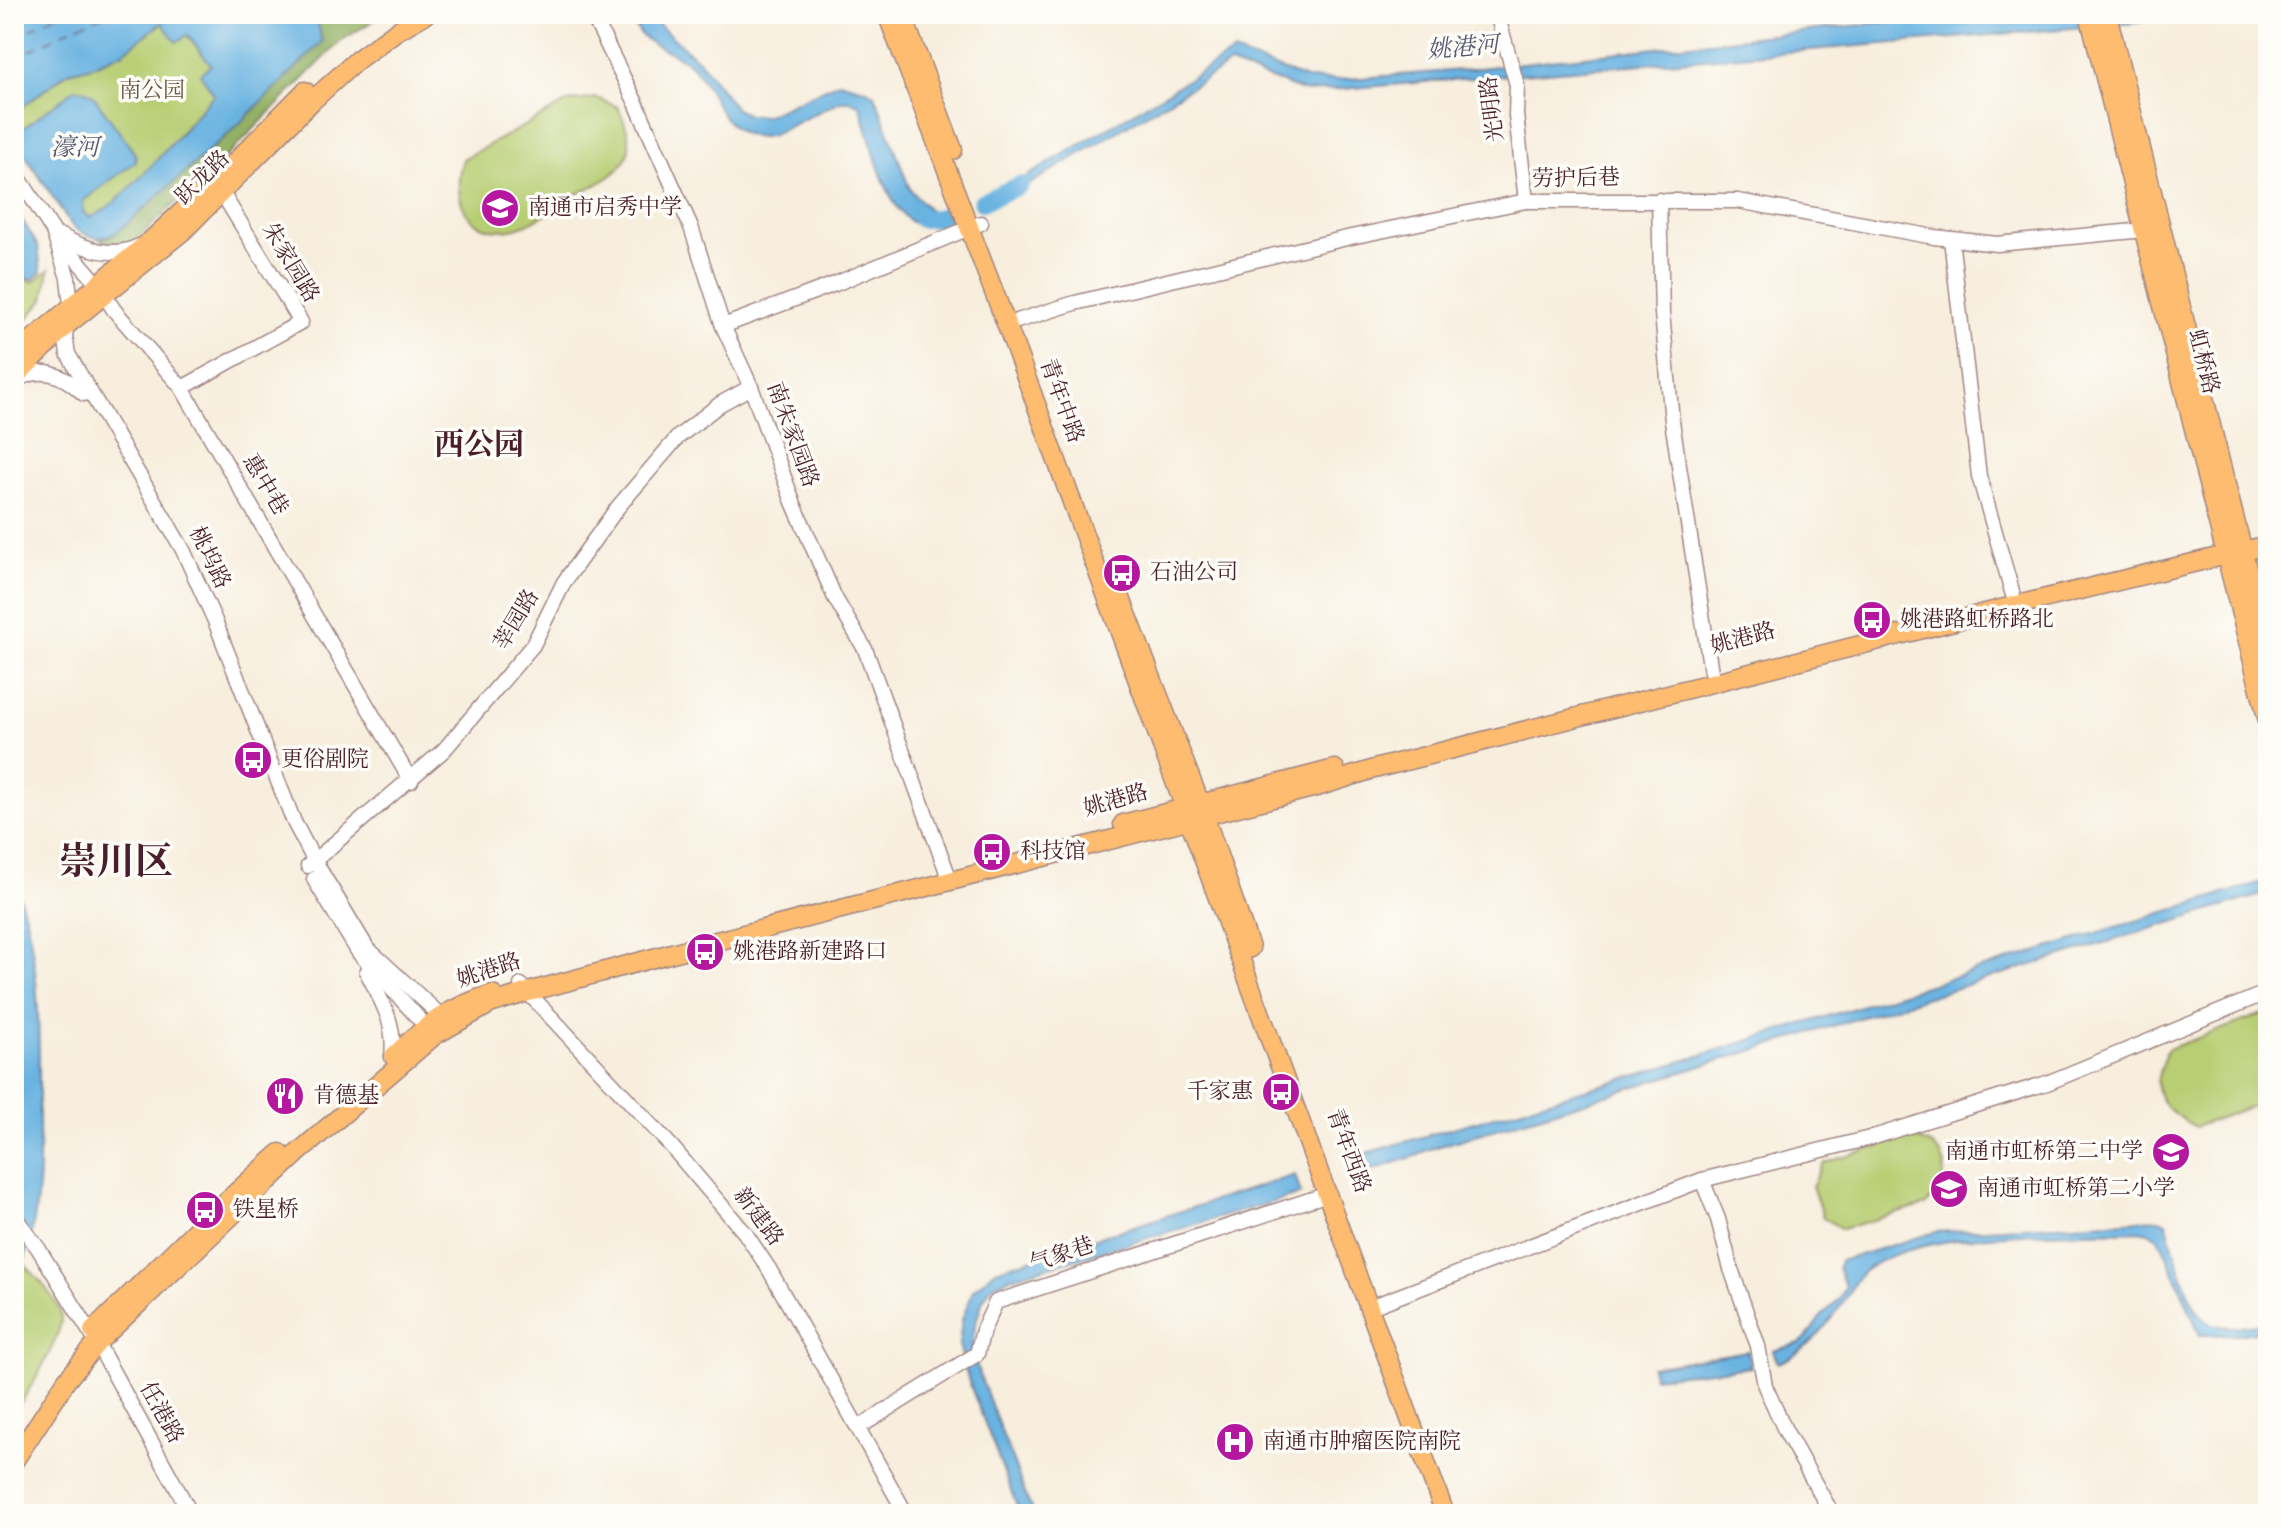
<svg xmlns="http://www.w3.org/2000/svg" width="2282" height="1528" viewBox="0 0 2282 1528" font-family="'Old Standard TT','Noto Serif SC',serif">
  <rect width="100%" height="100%" fill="#fdfcf7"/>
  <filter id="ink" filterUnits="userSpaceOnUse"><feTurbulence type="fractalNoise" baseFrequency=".0125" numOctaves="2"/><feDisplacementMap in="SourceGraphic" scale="16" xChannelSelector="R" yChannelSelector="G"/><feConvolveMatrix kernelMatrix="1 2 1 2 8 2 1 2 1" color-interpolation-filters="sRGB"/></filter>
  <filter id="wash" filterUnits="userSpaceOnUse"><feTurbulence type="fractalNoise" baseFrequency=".006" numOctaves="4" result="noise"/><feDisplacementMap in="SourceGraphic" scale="32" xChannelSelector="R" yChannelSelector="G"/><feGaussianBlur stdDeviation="1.8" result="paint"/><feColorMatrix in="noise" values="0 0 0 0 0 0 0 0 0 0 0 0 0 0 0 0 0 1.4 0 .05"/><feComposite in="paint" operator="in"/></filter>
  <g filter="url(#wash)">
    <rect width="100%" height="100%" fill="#f7eedd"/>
    <g fill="#b8ce73" stroke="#81764f" stroke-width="2">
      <path d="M163,22L187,35L211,65L214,94C194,118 115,215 89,218L83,211L82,201L136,161L135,154L92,94L18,132L16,141L14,113L68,72L92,66L122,53Z"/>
      <path d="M596,98L618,107C625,124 635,142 625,160C616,178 592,186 575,195C559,205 533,224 516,228C467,239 450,199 463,159L568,102Z"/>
      <path d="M49,270L44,299L14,335V280L22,278L32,282Z"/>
      <path d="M2268,1012V1100L2195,1127C2155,1103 2148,1092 2168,1049Z"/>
      <path d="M1910,1137L1932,1145L1941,1155L1945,1166L1942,1186L1926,1205L1842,1229L1823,1217L1812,1186L1824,1163Z"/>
      <path d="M23,1263C34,1274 62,1302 61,1319C60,1342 26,1393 14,1415V1302Z"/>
    </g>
    <path fill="#92b165" stroke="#6e6848" stroke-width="2" d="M316,14H384L341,41L225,158L130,245L120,247L99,239L111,236L236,127L322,42Z"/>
    <g fill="#69b3e1" stroke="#5a6986" stroke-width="2">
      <path d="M14,14H316L322,42L236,127L121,229C104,241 89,240 72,226L16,141L18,132L75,89H82L92,94L135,154L136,161L83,201V212L89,217C114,215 194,118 214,94L200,74L211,65L188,35L176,42L162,23L122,53L92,66L68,72L14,113Z"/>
      <path d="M630,14H647L702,64L736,109L748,115L765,116L839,82L865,89L875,95L909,187C915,197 923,202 930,211L940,213L945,222C938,223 928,226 920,225C887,220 869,133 860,105L850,101H840L770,136C719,143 719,92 691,65C677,52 656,49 642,36C637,31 633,21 630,14Z"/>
      <path d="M1958,14H2176L2134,23L1306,92L1230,64L1003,200L999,193L1234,52L1306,79L1336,80L1462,70Z"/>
      <path d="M14,206L38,246L41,272L32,279L14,277Z"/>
      <path d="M2268,880V893L1427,1150L1419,1155L1356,1175L1349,1158L1647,1072Z"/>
      <path d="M14,883C42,947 39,1039 39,1108C39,1146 41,1187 33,1225C28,1251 20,1276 14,1302Z"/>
      <path d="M1295,1175L1301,1194L1012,1277L992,1286L983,1300L975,1325L972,1348L980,1376L1033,1514H1020L969,1382L959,1345L962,1320L973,1290L996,1270Z"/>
      <path d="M2159,1219L2166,1222C2174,1245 2188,1316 2212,1324C2229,1330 2250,1325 2268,1322V1330L2243,1334L2200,1335L2163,1246L2157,1236L2146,1231C2072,1233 1922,1227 1864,1271C1856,1277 1852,1288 1847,1296C1830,1322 1808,1353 1778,1363L1773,1351L1800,1343L1806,1338L1820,1318L1838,1300L1845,1287L1838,1267L1840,1261L1935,1232Z"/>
      <path d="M1748,1351L1751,1367L1653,1377L1651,1367Z"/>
    </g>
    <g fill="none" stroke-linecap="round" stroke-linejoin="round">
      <g stroke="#69b3e1" stroke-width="18">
        <path d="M982,202L1020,185"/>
        <path d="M921,219L937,218L955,212"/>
      </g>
      <g stroke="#565a74" stroke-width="2" stroke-dasharray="10 8" stroke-linecap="butt">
        <path d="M14,38L59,14"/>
        <path d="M14,59L70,29L107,14"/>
      </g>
    </g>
  </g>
  <g filter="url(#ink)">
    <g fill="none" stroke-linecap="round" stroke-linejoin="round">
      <defs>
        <g id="minor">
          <path d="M592,14L636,103L691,227L723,326L751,387L793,502L835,598L865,649L947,872"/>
          <path d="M1497,14L1517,85L1516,115L1526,201"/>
          <path d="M14,170L53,231L68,278L71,305L65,335L68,354L183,550L215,621L294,822L314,860L367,948L440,1015L446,1024"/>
          <path d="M1659,200L1662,313L1672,421L1711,672"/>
          <path d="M61,236C85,249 113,259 139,246"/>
          <path d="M58,238L97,283L114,310L182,388L411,781"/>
          <path d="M1951,239L1979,476L2013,595"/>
          <path d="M1017,321L1075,303L1351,237L1526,201H1738L1934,237L1997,244L2145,230"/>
          <path d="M723,326L835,284L981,223"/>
          <path d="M14,381C42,365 63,374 84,394"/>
          <path d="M182,388L301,322L222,193"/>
          <path d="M308,866L444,750L533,645L564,582L618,507L678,437L720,404L751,387"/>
          <path d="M314,879L359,953L432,1033"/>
          <path d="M367,972C382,1003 396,1022 392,1057"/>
          <path d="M521,985L671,1146L745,1233L769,1269L906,1514"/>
          <path d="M1702,1180L1718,1219L1731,1269L1758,1346L1765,1386L1785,1430L1832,1514"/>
          <path d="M14,1216L38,1248L97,1343L191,1514"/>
          <path d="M1368,1308L1702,1180L1870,1138L2047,1083L2268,992"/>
          <path d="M859,1427L977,1354L983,1330L996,1302L1328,1194"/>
        </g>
        <g id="major">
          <path d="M887,14L1009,331L1445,1514"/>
          <path d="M902,14L953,150"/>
          <path d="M2089,14L2268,721"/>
          <path d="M2107,14L2268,651"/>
          <path d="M14,355L150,241L227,170L305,91"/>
          <path d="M14,378L67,325L183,231L312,101L357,60L395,32L426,14"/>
          <path d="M1112,575L1200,803L1250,948"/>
          <path d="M1123,824L1335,769"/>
          <path d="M394,1056C428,1023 446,1009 492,994"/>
          <path d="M93,1331L210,1216L280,1153"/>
          <path d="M14,1461L66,1381L97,1343L299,1152L435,1035L490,1004L528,992L709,943L1320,786L1374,769L2009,607L2268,545"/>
        </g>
      </defs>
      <use href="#minor" stroke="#a08684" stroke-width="17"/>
      <use href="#major" stroke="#a08684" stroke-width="21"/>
      <use href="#minor" stroke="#fff" stroke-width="14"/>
      <use href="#major" stroke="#fdbc6f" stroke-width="18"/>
    </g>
  </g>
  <defs>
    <symbol id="school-disc" viewBox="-11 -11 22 22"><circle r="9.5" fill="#b5179e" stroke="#fdfcf7"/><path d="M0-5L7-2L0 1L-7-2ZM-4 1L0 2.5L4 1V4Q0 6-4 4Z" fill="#fff"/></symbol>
    <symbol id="bus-disc" viewBox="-11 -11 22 22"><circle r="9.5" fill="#b5179e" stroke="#fdfcf7"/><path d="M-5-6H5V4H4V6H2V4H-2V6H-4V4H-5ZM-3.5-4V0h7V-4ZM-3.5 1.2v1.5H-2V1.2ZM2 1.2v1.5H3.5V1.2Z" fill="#fff"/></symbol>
    <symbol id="restaurant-disc" viewBox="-11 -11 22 22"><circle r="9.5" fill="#b5179e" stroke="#fdfcf7"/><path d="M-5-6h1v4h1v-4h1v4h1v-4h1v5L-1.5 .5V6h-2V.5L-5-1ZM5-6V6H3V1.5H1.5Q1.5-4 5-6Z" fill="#fff"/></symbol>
    <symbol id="hospital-disc" viewBox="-11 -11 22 22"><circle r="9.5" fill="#b5179e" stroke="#fdfcf7"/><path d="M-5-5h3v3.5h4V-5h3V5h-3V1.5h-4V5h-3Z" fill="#fff"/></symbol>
  </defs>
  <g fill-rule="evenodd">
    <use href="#school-disc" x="478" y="186" width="44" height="44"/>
    <use href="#bus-disc" x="1100" y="551" width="44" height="44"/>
    <use href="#bus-disc" x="1850" y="598" width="44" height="44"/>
    <use href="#bus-disc" x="231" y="738" width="44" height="44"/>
    <use href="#bus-disc" x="970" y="830" width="44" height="44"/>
    <use href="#bus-disc" x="683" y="930" width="44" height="44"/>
    <use href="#bus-disc" x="1259" y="1070" width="44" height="44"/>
    <use href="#restaurant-disc" x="263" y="1074" width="44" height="44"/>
    <use href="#school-disc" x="2149" y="1130" width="44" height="44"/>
    <use href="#school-disc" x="1927" y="1167" width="44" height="44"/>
    <use href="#bus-disc" x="183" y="1188" width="44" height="44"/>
    <use href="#hospital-disc" x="1213" y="1420" width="44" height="44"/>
  </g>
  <g text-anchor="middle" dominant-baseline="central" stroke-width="7" stroke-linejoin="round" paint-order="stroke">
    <g font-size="22" fill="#6b5441" stroke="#fdfcf7">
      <text x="152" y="91">南公园</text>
    </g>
    <g font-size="22" fill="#4a1f2b" stroke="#fdfcf7">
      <text transform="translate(1493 109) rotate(-97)">光明路</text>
      <text transform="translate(203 178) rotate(-45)">跃龙路</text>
      <text transform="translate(1576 179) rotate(-1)">劳护后巷</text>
      <text transform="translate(290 263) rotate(59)">朱家园路</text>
      <text transform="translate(2203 362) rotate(76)">虹桥路</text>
      <text transform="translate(1061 401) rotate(70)">青年中路</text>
      <text transform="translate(792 435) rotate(70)">南朱家园路</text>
      <text transform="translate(265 485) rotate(59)">惠中巷</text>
      <text transform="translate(209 558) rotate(64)">桃坞路</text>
      <text transform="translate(517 620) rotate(-59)">莘园路</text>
      <text transform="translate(1743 639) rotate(-15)">姚港路</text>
      <text transform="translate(1116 801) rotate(-16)">姚港路</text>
      <text transform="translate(489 971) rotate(-18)">姚港路</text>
      <text transform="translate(1348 1151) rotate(70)">青年西路</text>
      <text transform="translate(758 1217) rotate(53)">新建路</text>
      <text transform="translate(1062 1255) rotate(-18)">气象巷</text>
      <text transform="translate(161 1413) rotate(61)">任港路</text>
    </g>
    <g font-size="22" fill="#4a1f2b" stroke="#fdfcf7" text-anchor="start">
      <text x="528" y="208">南通市启秀中学</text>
      <text x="1150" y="573">石油公司</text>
      <text x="1900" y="620">姚港路虹桥路北</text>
      <text x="281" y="760">更俗剧院</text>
      <text x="1020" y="852">科技馆</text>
      <text x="733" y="952">姚港路新建路口</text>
      <text x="1253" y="1092" text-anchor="end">千家惠</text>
      <text x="313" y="1096">肯德基</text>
      <text x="2143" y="1152" text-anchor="end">南通市虹桥第二中学</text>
      <text x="1977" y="1189">南通市虹桥第二小学</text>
      <text x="233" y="1210">铁星桥</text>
      <text x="1263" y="1442">南通市肿瘤医院南院</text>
    </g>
    <g font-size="24" font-style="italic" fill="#565a74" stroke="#fdfcf7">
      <text transform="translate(1463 49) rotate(-5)">姚港河</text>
      <text x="75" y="149">濠河</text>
    </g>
    <g font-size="30" font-weight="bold" fill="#4a1f2b" stroke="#fdfcf7">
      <text x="479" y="446">西公园</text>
    </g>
    <g font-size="38" font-weight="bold" fill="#4a1f2b" stroke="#fdfcf7">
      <text x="116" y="864">崇川区</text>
    </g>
  </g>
  <rect width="2282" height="1528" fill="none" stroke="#fdfcf7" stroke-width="48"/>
</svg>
